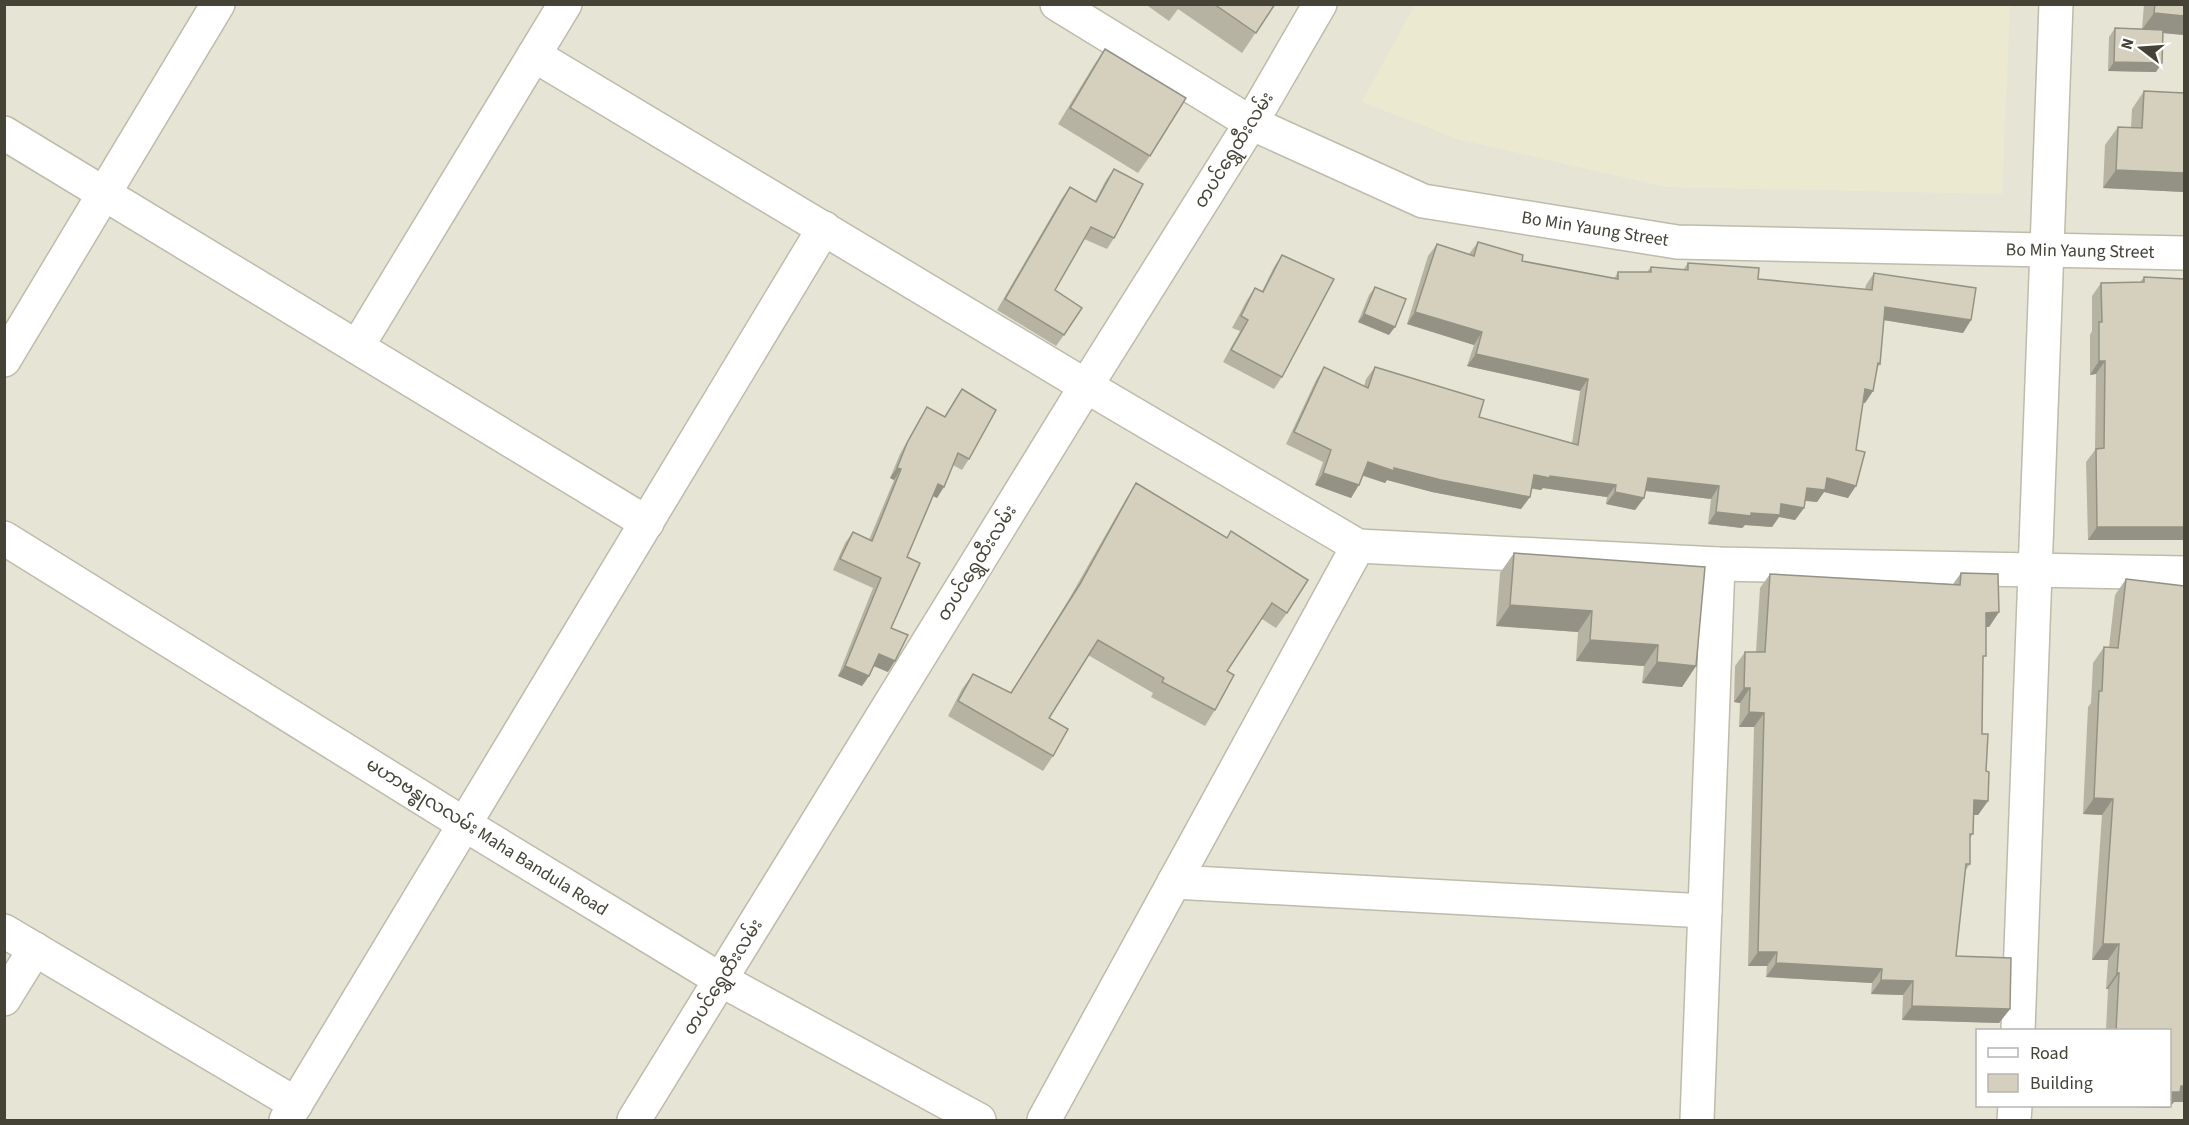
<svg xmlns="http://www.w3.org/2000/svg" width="2189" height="1125" viewBox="0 0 2189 1125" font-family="'Source Sans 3','Noto Sans Myanmar',sans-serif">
  <rect width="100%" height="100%" fill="#f3f2e7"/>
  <path fill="#e6e5d5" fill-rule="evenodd" d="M5,5H2184V1120H5ZM1978,1030H2170V1106H1978Z"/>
  <path fill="#ebead1" d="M1415,5H2010L2002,194L1666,187L1458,139L1362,102Z"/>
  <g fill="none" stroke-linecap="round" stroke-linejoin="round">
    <defs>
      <g id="minor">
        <path d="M1057,4L1251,123L1423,201L1677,242L2184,253"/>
        <path d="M534,55L1086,386L1358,546L1718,564L2184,573"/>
        <path d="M4,133L647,523"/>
        <path d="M357,347L565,4"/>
        <path d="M4,360L218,4"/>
        <path d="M4,538L464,824L721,980L979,1120"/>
        <path d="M1174,882L1705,911"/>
        <path d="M4,931L296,1104"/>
        <path d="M4,999L35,949"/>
        <path d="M2018,1030C2030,688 2045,347 2056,4"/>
        <path d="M286,1120L824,228"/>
        <path d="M634,1120L1086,386L1251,123L1320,4"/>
        <path d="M1044,1120L1358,546"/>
        <path d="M1697,1120L1718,564"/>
        <path d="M2014,1120L2015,1106"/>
      </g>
    </defs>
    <use href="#minor" stroke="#bebbaa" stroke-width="36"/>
    <use href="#minor" stroke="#fff" stroke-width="33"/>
  </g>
  <g fill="#b6b3a3">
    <path d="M1145,4H1275L1242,53L1178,9L1169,21Z"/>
    <path d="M2144,4H2184V35L2163,33L2156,72L2108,71L2109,37L2115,28L2142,29Z"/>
    <path d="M1105,49L1150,156L1138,173L1058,124L1094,65Z"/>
    <path d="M2144,91L2184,93V192L2103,188L2105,145L2118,127L2131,128L2132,109Z"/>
    <path d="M1114,169V238L1107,249L1084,239L1055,290L1064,335L1056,346L997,310L1062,198L1070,187L1095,201L1106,180Z"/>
    <path d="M1478,242L1522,261L1614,279L1618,272H1647L1651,267L1683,270L1688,263L1758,279L1865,289L1866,285L1874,273L1971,320L1963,333L1884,320L1880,364L1877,368L1873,391L1865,403L1863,402L1848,498L1824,492L1817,502L1805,501L1804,508L1795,520L1779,517L1772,527L1745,525L1742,528L1708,524L1711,499L1645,491L1644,498L1635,510L1606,504L1607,497L1543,488L1541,490L1532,489L1530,497L1521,509L1432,492L1387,480L1385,483L1363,476L1351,498L1315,485L1323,462L1286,444L1316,380L1324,367L1364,386L1366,379L1375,367L1479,417L1572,443L1580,391L1467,366L1474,345L1407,324L1428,256L1437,244L1469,254Z"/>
    <path d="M1282,255V377L1274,389L1223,362L1240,331L1232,328L1247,300L1255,288L1262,291L1274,267Z"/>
    <path d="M2144,277L2184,540H2088L2086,462L2095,450L2096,374L2090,375V335L2092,331V296L2101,283L2140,282Z"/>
    <path d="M1375,287L1389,335L1358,322L1369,295Z"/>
    <path d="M962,389L969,459L962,470L953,465L937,498L933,496L907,557L891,628L888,672L874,666L869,676L862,686L838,676L873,588L833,570L845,543L853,532L869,540L894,480L890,478L900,454L920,418L927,407L944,417Z"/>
    <path d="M1136,483L1287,613L1276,628L1262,619L1227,671L1215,710L1205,726L1151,697L1153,693L1088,655L1049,718L1053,756L1043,771L948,716L962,689L973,674L1011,693L1069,599L1126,499Z"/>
    <path d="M1514,553L1696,666L1682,687L1642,683L1644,666L1576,661L1578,632L1496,626L1500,573Z"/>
    <path d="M1961,573L1999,612L1989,627H1986L1983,660L1982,734L1988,801L1978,815H1973V834L1970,838V864L1965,871L1956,956L2010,1009L1999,1023L1902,1020L1903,995L1871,994L1872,983L1766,977L1767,966H1748L1754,727H1739L1740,703L1734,702L1735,666L1745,652H1756L1760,588L1770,574L1953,584Z"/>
    <path d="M2126,579L2184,586V1102H2174L2169,1108L2099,1106H2169V1030H2106L2108,989H2106L2108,960H2092L2102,815L2083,814L2088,707L2091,703L2093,663L2104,647H2109L2115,595Z"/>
  </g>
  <g fill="#949284">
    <path d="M2154,13L2184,16V35L2141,31Z"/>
    <path d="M2114,62L2162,63L2156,72L2108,71Z"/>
    <path d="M2116,170L2184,173V192L2103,188Z"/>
    <path d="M1885,307L1971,320L1963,333L1877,319Z"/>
    <path d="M1415,312L1482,332L1474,345L1407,324Z"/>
    <path d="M1364,314L1395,327L1389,335L1358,322Z"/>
    <path d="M1476,354L1588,379L1580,391L1467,366Z"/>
    <path d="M2099,361H2105L2096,374L2090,375Z"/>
    <path d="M1865,389L1873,391L1865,403L1857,401Z"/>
    <path d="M1368,462L1394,468L1530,497L1521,509L1432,492L1387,480L1385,483L1359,474Z"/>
    <path d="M897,468L901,469L894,480L890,478Z"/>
    <path d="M1323,473L1359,485L1351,498L1315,485Z"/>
    <path d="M1534,475L1550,476L1616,485L1607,497L1543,488L1541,490L1526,487Z"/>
    <path d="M1648,478L1719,486L1711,499L1639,490Z"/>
    <path d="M1827,478L1856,486L1848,498L1824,492L1817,502L1799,500L1807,488Z"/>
    <path d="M938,484L944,487L937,498L931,495Z"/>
    <path d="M1615,492L1644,498L1635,510L1606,504Z"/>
    <path d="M1781,504L1804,508L1795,520L1779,517L1772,527L1745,525L1742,528L1708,524L1716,512L1751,513Z"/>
    <path d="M2097,527H2184V540H2088Z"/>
    <path d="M1510,605L1592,611L1578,632L1496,626Z"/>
    <path d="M1999,612L1989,627H1976L1986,613Z"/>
    <path d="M1590,640L1658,645L1644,666L1576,661Z"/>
    <path d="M879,654L895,661L888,672L871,665Z"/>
    <path d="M1657,662L1696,666L1682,687L1642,683Z"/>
    <path d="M845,666L869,676L862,686L838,676Z"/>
    <path d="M1744,688H1750L1740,703L1734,702Z"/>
    <path d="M1749,712L1764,713L1754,727H1739Z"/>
    <path d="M2094,798L2113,799L2102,815L2083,814Z"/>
    <path d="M1974,800L1988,801L1978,815H1964Z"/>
    <path d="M2103,944H2119L2108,960H2092Z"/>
    <path d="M1758,952H1777L1767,966H1748Z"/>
    <path d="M1776,963L1882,969L1872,983L1766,977Z"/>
    <path d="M2117,973H2119L2108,989H2106Z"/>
    <path d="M1881,980L1913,981L1903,995L1871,994Z"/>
    <path d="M1912,1006L2010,1009L1999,1023L1902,1020Z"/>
    <path d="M2181,1086H2184V1102H2174L2169,1108L2099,1106H2169V1092Z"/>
  </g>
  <g fill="#d4d0bd" stroke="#949284" stroke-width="1.5">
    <path d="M1214,4H1275L1256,33Z"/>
    <path d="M2155,4H2184V16L2154,13Z"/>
    <path d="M2115,28L2163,30L2162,63L2114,62Z"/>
    <path d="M1105,49L1186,98L1150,156L1070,108Z"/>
    <path d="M2144,91L2184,93V173L2116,170L2118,127L2142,128Z"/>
    <path d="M1114,169L1143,184L1114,238L1091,227L1055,290L1082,308L1064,335L1005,299L1070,187L1096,202Z"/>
    <path d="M1478,242L1523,255L1522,261L1618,279V272H1651V267L1688,270V263L1759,268L1758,279L1872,290L1874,273L1976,288L1971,320L1885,307L1880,364L1878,363L1873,391L1865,389L1856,450L1865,452L1856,486L1827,478L1825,490L1807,488L1804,508L1781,504L1780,515L1751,513V516L1716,512L1719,486L1648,478L1644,498L1615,492L1616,485L1550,476V478L1534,475L1530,497L1441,480L1394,468V471L1368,462L1359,485L1323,473L1331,450L1294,432L1324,367L1368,388L1375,367L1484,400L1479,417L1578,445L1588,379L1476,354L1482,332L1415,312L1437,244L1474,256Z"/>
    <path d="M1282,255L1334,279L1282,377L1231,350L1248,320L1241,316L1255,288L1263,292Z"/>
    <path d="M2144,277L2184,279V527H2097L2096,449L2104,448L2105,361H2099V322H2102L2101,283L2144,282Z"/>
    <path d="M1375,287L1406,299L1395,327L1364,314Z"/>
    <path d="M962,389L996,410L969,459L958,453L944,487L938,484L907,557L920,563L891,628L908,635L895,661L879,654L869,676L845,666L881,578L840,559L853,532L872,541L901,469L897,468L907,443L927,407L945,417Z"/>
    <path d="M1136,483L1227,538L1231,531L1308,580L1287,613L1272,603L1227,671L1234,675L1215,710L1162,682L1164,678L1098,640L1049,718L1068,729L1053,756L958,701L973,674L1011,693L1080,584Z"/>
    <path d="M1514,553L1705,567L1696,666L1657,662L1658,645L1590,640L1592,611L1510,605Z"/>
    <path d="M1961,573L1998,574L1999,612L1986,613V656H1983L1982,734H1988L1986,771L1989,772L1988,801L1974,800L1973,834H1970V864H1966L1956,956L2011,958L2010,1009L1912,1006L1913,981L1881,980L1882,969L1776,963L1777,952H1758L1764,713L1749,712L1750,688H1744L1745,652H1765L1770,574L1960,585Z"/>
    <path d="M2126,579L2184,586V1086H2181L2180,1092H2169V1030H2116L2119,973H2117L2119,944H2103L2113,799L2094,798L2099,691H2102L2104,647L2118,648Z"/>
  </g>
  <g text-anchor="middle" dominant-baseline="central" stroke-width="5" stroke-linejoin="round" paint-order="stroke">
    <g font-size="18" fill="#454336" stroke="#fff">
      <text transform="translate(1234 150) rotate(-58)">တပင်ရွှေထီးလမ်း</text>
      <text transform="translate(1595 229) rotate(9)">Bo Min Yaung Street</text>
      <text transform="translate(2080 251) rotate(1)">Bo Min Yaung Street</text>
      <text transform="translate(977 563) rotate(-58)">တပင်ရွှေထီးလမ်း</text>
      <text transform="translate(487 837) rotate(32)">မဟာဗန္ဓုလလမ်း Maha Bandula Road</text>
      <text transform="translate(723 977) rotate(-58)">တပင်ရွှေထီးလမ်း</text>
    </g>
  </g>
  <rect width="2189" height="1125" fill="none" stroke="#454336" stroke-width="12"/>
  <rect x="1976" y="1029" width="195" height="78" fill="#ffffff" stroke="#b5b4af" stroke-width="1.5"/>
  <rect x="1988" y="1048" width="30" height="9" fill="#ffffff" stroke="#b5b4af" stroke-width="1.5"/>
  <text x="2030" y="1059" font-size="18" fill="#454336">Road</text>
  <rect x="1988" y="1074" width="30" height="18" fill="#d4d0bd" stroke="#b5b4af" stroke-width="1.5"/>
  <text x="2030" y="1089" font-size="18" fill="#454336">Building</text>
  <g transform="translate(2141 48) rotate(287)" stroke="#ffffff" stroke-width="4.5" paint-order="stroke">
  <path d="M0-4.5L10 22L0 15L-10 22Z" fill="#454336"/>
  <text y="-9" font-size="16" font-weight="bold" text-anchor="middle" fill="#454336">N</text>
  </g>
</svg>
